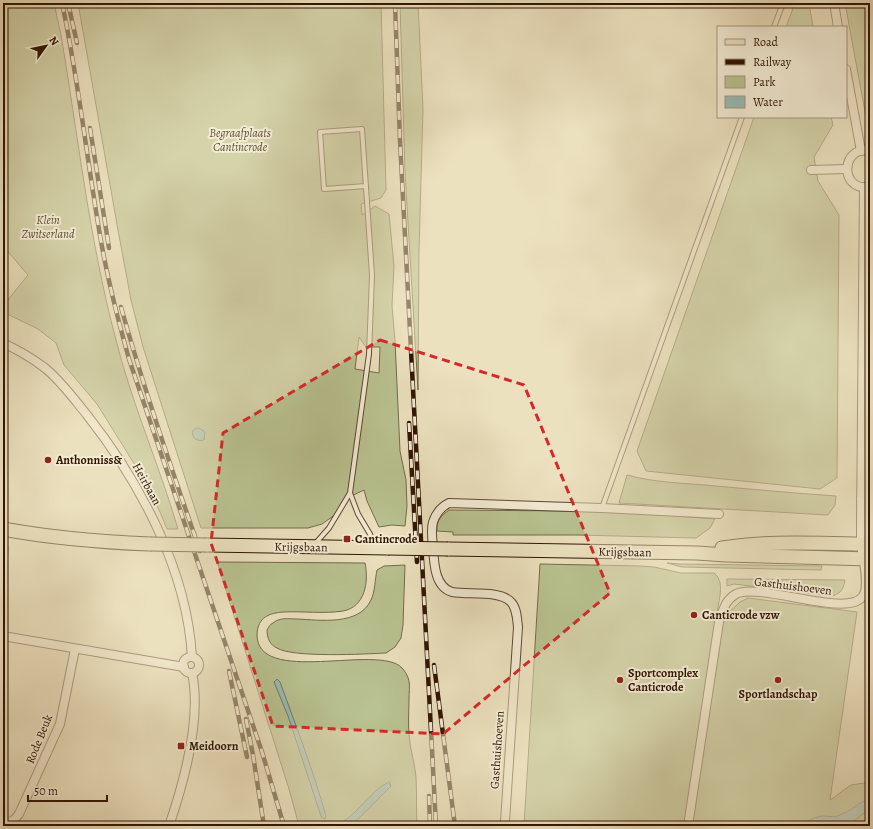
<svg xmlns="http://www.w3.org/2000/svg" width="873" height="829" viewBox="0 0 873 829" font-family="Alegreya,serif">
  <rect width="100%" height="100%" fill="#ece1bf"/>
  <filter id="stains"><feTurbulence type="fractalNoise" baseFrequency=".005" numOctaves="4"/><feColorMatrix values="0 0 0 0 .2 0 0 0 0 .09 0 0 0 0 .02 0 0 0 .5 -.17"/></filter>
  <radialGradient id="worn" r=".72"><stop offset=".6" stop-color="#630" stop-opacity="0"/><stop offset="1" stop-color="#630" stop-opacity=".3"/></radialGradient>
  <g fill="#b9c291" stroke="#746b49" fill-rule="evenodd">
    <path d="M3,3H54L61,35C78,135 89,238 115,336C131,402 159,464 178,529H167L160,512L143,478L97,404L64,365L56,343L38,329L3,312V306L28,275L3,246Z"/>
    <path d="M78,3H381L386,190L381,198L361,204L362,215L375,206L389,214L394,266L392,306L395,341L400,451L406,480L407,506L405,526L392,525L379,527L367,501L364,490L345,499L336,514L322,524L308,528H201L143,347L131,300L118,230ZM359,337L366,347H380L379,373L355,369Z"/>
    <path d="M400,3H418L423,109L419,250L418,390L405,172Z"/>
    <path d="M795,3H809L813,27H786Z"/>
    <path d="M845,3H870V131L868,128Z"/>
    <path d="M754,117H831L833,125L814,157L818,181L839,215L837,478L820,489L646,471L637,451Z"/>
    <path d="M627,475C652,482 680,483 705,485C749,489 792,493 836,496L835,505L828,515L619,503Z"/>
    <path d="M449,510L567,511L642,513L715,519L710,528L696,538L578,535H453V532L437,531C436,521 441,516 449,510Z"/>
    <path d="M3,545L8,546L7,572H3Z"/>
    <path d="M217,562L365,563C369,582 365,607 343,611C324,614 303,611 284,612C269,613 258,617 257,634C256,687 379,643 402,668C405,671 408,676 409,681C410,686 409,693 409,699C409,711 408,723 409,735C410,750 415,763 416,777C417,793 416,810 417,826H299L289,789Z"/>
    <path d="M667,563L680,564L822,566L821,570L682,567Z"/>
    <path d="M540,564L640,566L654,567L681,573H714C726,582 718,602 717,614L725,616L740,602L748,598L857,612L830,800L851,785L870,782V826H524Z"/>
    <path d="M405,565L403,625L401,638L395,647L386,653C365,654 293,658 277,648C270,645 267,638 267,630C269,627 270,624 273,623C280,617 289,619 297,619C320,620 359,626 371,600C375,592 375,579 377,570L384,566Z"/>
    <path d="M727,579L845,580C843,589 842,593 832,596L734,584L727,586Z"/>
  </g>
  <g fill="#99bdb5" stroke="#6f796d">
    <path d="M197,428H199L205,432L204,440C197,442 191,438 193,430Z"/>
    <path d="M277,679L280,682C296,726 313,770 326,816L325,819L322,818L320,813L288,716L274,682Z"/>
    <path d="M389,782L391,786C381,795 358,822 348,826C344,827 339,826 335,826C358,816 369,791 389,782Z"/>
    <path d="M870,799V810C862,813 857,820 849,824C839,829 811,826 799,826C805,822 814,817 822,816C828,816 834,818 840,815C851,811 859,802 870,799Z"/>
  </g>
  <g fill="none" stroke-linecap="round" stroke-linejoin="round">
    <defs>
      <g id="service">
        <path d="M774,27L783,3"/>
        <path d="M350,493L358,514L370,534L374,545"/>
        <path d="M602,508L742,117"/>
        <path d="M314,545L329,528L350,493L369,354L372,275L362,129L320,132L324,189L366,186"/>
      </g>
      <g id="minor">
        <path d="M834,3L838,27"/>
        <path d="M846,69L861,151"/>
        <path d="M811,170L847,169"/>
        <path d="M869,187C838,191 842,144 870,151"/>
        <path d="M3,343C18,350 32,358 45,368C61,381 74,399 87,415C140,482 187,570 192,657"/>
        <path d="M861,499L870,511"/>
        <path d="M3,636L184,667"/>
        <circle cx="191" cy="665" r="8"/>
        <path d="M3,825L14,820L19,814L60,724L75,649"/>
        <path d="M169,826C184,782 202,719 192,673"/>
        <path d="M506,826L505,821L518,627C517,619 517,607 510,601C498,590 468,595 452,592C434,587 434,561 433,546C432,538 431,530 433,522C436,513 441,507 449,503L602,508L719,514"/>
        <path d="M688,826L719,622C723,611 725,600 736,594C761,582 848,619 863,596C870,585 863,558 861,545C861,538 861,531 861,524L864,187"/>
      </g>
      <g id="primary">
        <path d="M3,529C52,538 101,542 150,544"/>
        <path d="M206,545L388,548"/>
        <path d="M722,548C771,540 821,544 870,544"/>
        <path d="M448,549L697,553L726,555L870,559"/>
      </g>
    </defs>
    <use href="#service" stroke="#5f4730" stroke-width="6"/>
    <use href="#minor" stroke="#5f4730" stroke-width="10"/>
    <use href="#primary" stroke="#301401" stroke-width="15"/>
    <use href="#service" stroke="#f3ecd5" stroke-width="4"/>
    <use href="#minor" stroke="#f3ecd5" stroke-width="8"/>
    <use href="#primary" stroke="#ece1bf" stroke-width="13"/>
    <defs>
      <g id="rail">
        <path d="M62,3C79,82 87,162 101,241C108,281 118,320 129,359L262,752L284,826"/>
        <path d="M68,3L77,43"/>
        <path d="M395,3L400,141L436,826"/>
        <path d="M90,128L109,248"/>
        <path d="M121,307C144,389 172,470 200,551"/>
        <path d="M409,423L417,562"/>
        <path d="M434,665L455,826"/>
        <path d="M229,671L247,757"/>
        <path d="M246,719L253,755L264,826"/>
        <path d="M429,796L430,826"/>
      </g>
    </defs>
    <use href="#rail" stroke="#301401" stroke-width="4.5"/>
    <use href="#rail" stroke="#f3ecd5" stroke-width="3" stroke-dasharray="9" stroke-linecap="butt"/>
    <defs>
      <g id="primary-bridge">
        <path d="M150,544L206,545"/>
        <path d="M388,548L448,549"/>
      </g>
    </defs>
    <use href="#primary-bridge" stroke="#301401" stroke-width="15" stroke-linecap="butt"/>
    <use href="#primary-bridge" stroke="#ece1bf" stroke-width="13"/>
  </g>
  <path d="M0 0H873V829H0ZM380,340L524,385L610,593L443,734L273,726L211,543L223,433Z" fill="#ece1bf" fill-opacity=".55" fill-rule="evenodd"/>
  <path fill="none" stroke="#d62828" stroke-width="3" stroke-dasharray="8 5" stroke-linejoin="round" d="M380,340L524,385L610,593L443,734L273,726L211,543L223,433Z"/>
  <g fill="#8f2418" stroke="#f3ecd5" stroke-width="1.5">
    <circle cx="48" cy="460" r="4"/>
    <rect x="343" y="535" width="8" height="8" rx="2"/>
    <circle cx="694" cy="615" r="4"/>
    <circle cx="620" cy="680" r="4"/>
    <circle cx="778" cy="680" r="4"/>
    <rect x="177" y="742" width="8" height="8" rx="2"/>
  </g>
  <g text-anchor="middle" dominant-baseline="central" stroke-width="4" stroke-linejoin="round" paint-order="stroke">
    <g font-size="12" font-style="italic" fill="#605133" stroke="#f3ecd5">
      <text x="240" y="133">Begraafplaats<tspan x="240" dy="14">Cantincrode</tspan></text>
      <text x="48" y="220">Klein<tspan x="48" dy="14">Zwitserland</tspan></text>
    </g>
    <g font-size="12" font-weight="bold" fill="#301401" stroke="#f3ecd5" text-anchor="start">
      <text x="56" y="460">Anthonniss&amp;</text>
      <text x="355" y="539">Cantincrode</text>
      <text x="702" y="615">Canticrode vzw</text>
      <text x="628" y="673">Sportcomplex<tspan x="628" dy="14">Canticrode</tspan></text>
      <text x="778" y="694" text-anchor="middle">Sportlandschap</text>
      <text x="189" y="746">Meidoorn</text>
    </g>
    <g font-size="12" fill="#301401" stroke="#f3ecd5">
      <text transform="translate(147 484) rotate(61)">Heirbaan</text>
      <text transform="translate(301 547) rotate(1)">Krijgsbaan</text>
      <text transform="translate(625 552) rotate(1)">Krijgsbaan</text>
      <text transform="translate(793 586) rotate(7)">Gasthuishoeven</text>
      <text transform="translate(39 739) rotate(-68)">Rode Beuk</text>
      <text transform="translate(497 750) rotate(-86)">Gasthuishoeven</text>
    </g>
  </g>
  <rect width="873" height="829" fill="none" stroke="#ece1bf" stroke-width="16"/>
  <rect x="4" y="4" width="865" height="821" fill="none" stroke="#301401" stroke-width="2"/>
  <rect x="8" y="8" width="857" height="813" fill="none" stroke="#301401"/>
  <rect x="717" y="26" width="130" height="92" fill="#f3ecd5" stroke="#a59680"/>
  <rect x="725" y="39" width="20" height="6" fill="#ece1bf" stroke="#a59680"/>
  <text x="753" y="46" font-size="12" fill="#301401">Road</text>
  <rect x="725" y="59" width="20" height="6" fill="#301401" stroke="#a59680"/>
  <text x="753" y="66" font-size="12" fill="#301401">Railway</text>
  <rect x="725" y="76" width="20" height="12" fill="#b9c291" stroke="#a59680"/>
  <text x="753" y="86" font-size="12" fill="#301401">Park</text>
  <rect x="725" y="96" width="20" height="12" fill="#99bdb5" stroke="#a59680"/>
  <text x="753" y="106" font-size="12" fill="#301401">Water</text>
  <g transform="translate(46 46) rotate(57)" stroke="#f3ecd5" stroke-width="3" paint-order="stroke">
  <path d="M0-3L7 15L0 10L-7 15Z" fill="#301401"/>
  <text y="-6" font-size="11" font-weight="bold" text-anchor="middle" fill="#301401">N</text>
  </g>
  <path d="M28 795v6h79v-6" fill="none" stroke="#301401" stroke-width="2"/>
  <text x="34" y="795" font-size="12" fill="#301401" stroke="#f3ecd5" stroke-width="3" paint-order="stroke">50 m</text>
  <rect width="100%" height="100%" filter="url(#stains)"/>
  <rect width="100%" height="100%" fill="url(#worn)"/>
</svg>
